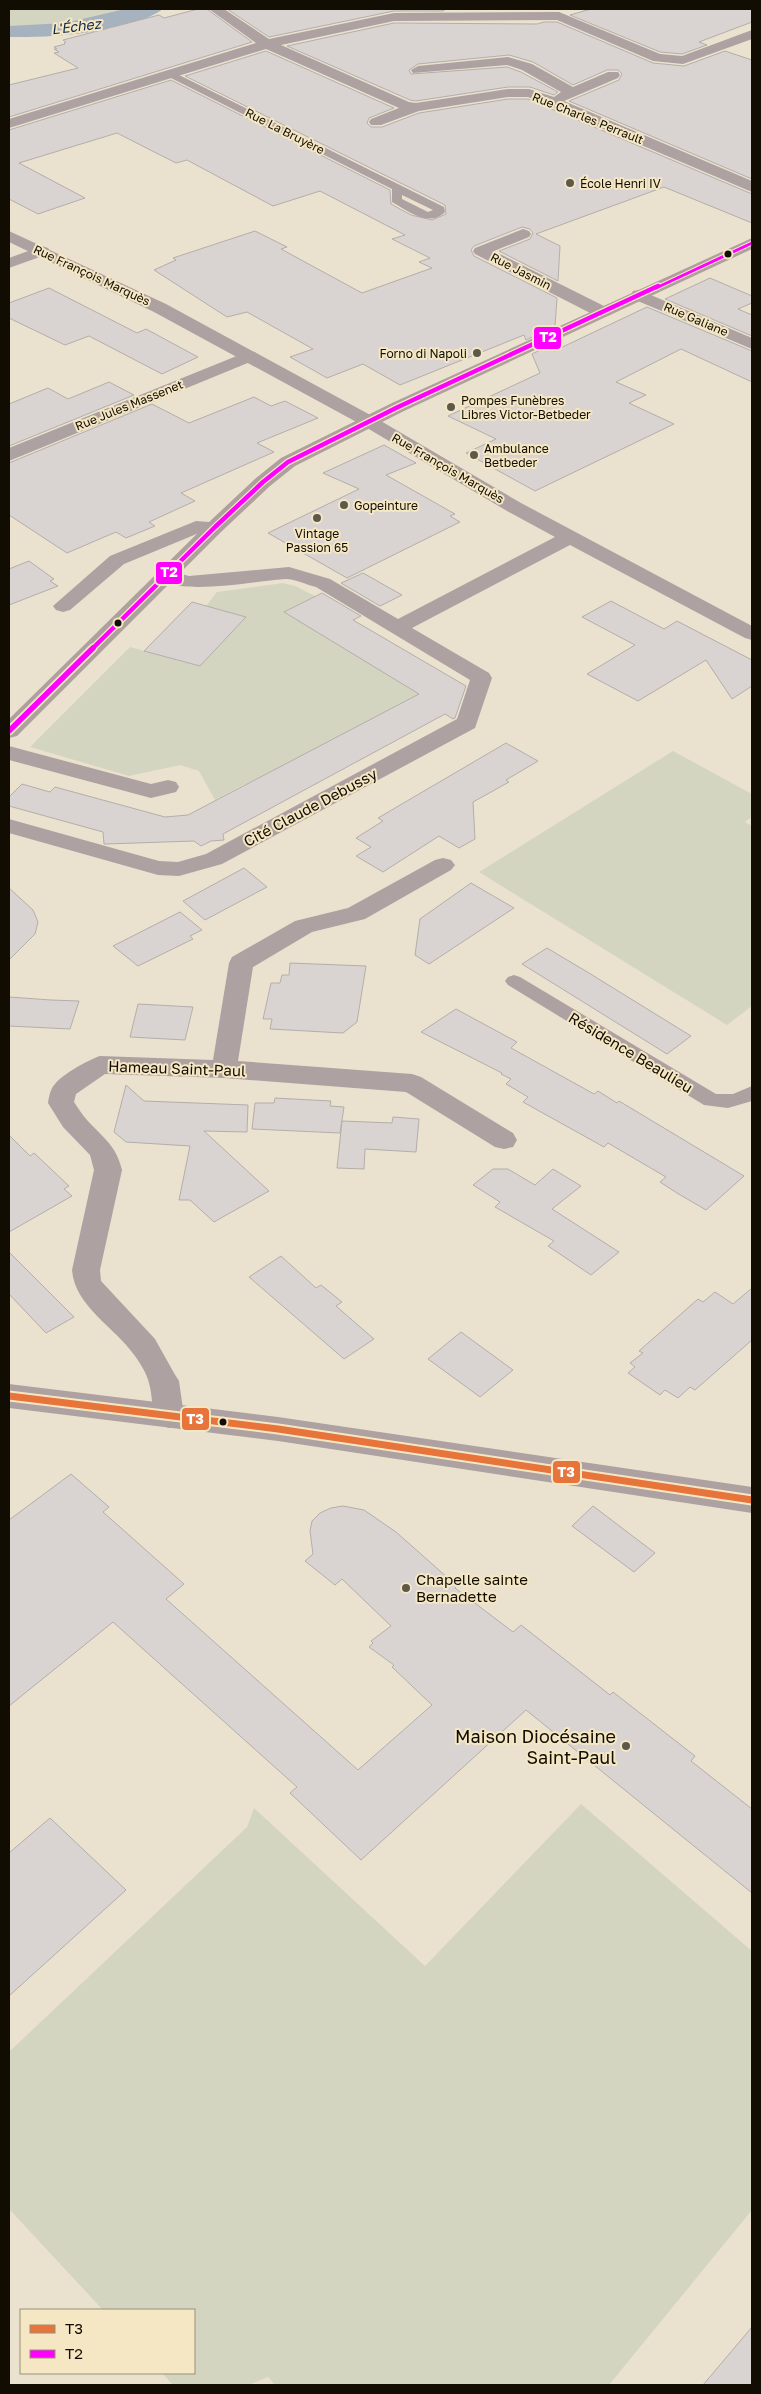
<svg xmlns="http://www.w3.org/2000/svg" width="761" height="2394" viewBox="0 0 761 2394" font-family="'Golos Text',sans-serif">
  <rect width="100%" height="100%" fill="#eae2ce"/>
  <g fill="#d4d5c1">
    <path d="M9,9H125C89,24 48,26 9,26Z"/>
    <path d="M283,583L295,586L317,597L287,611L385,673L420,693L415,698L413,697L248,786L245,784L215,800L199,771L180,765L129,776L30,747L130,647L200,666L228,632L231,633L246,617L206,606L217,592Z"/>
    <path d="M673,751L752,794V817L745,822L752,826V1006L727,1025L479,872Z"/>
    <path d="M581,1804L752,1951V2210L609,2385H275L268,2377L249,2385H173L162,2373H194V2310H103L9,2209V2052L247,1827L254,1808L425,1966Z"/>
  </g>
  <path fill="#a6b2be" d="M125,9H163C130,33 49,38 9,37V26L65,23Z"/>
  <g fill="#d9d3d1" stroke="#b4aeab">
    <path d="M198,9H207L252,42L9,117V85L78,68L54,53L59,52L54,49H57L54,47L65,44L64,43L66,42L63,40L159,15L164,18Z"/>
    <path d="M227,9H446L443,11H394L269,37Z"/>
    <path d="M591,9H752V22L699,42L707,45L682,54L660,52L570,15Z"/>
    <path d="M544,22H557L653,63L684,66L725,51L752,60V179L569,101L619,80L622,74L618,70H607L573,85L533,62L509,55L418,64L409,70L411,74L507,67L521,72L558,92L554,95L530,87H508L416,101L410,100L287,46L394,23L537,24Z"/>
    <path d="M266,51L394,108L369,118L367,123L371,127H382L419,113L508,99H528L752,194V223L664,187L536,234L560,246L558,281L499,251L530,239L533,233L530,229L522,227L474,246L471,250L474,256L557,298L555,326L526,340L524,335L400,385L363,364L327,378L290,357L313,349L247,312L227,317L154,270L176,260L173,258L255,231L287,247L281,249L362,293L432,268L419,262L430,258L392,239L405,235L320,191L273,206L187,160L176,163L117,133L19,163L85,198L38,214L9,199V130L171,80L390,190L391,204L411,215L432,220L446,214L445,205L185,76Z"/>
    <path d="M710,278L752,296V303L738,309L752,315V336L665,299Z"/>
    <path d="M49,288L137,333L146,329L198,357L162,374L89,336L65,345L9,318V303Z"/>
    <path d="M647,307L752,351V382L681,349L616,382L646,395L629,403L674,424L535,491L466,453L496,439L448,416L540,373L532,354L555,343L554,351Z"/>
    <path d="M109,382L134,395L9,446V404L48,388L68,399Z"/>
    <path d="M254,397L271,406L285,401L318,418L257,443L274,452L181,493L195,501L149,522L155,526L126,538L116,532L67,553L9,515V463L152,404L189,423Z"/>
    <path d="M384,445L416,463L386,475L455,514L450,516L460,522L347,578L268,533L359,489L323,473Z"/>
    <path d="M29,561L54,579L50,581L58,586L9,605V569Z"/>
    <path d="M363,573L402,595L380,606L341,583Z"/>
    <path d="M322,593L361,616L353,620L466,686L455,718L453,719L445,714L223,834L224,840L211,841L201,846L194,841L106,844H104L103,832L9,806V797L22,784L50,792L55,787L165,817L188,815L419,694L284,612Z"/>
    <path d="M611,601L664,629L677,621L752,660V686L732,699L706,660L638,701L587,674L635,645L582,617Z"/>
    <path d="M192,602L246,617L200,666L144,651Z"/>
    <path d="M506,743L538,761L506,780L509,782L473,802L475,839L459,848L439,836L383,872L356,856L371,847L356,838L383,821L378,818Z"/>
    <path d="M244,868L267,887L205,920L183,901Z"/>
    <path d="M471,883L514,908L429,964L415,955L420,919Z"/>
    <path d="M9,888L33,910L38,922L35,934L9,960Z"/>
    <path d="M180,912L202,930L190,936L193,939L138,966L113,946Z"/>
    <path d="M547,948L589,973L691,1036L667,1054L522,964Z"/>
    <path d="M290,963L366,966L357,1022L343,1033L270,1029L272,1019H263L271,983H280L282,975H289Z"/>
    <path d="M9,997L51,1000L79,1001L70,1029L9,1026Z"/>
    <path d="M138,1004L193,1007L185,1040L130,1037Z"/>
    <path d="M456,1009L517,1042L511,1048L594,1094L598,1091L617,1103L619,1101L744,1176L706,1210L677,1193L660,1182L666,1177L608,1143L604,1147L523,1102L528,1097L506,1084L511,1079L501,1074L502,1073L421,1032Z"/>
    <path d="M126,1085L144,1101L248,1105L247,1132L204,1131L269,1191L214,1222L190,1200H179L190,1146L126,1142L114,1132Z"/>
    <path d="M275,1098L331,1101L330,1106L344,1107L340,1133L252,1129L255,1103H274Z"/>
    <path d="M393,1117L419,1119L416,1152L365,1149L364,1169L337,1168L342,1121L392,1123Z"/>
    <path d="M9,1135L30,1156L34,1153L69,1186L64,1189L72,1196L9,1232Z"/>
    <path d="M493,1169H508L535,1185L553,1169L581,1186L552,1209L619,1252L591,1275L548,1246L554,1241L495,1207L500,1202L473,1185Z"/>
    <path d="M9,1252L74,1317L46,1333L9,1294Z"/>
    <path d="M281,1256L316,1288L321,1285L342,1302L336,1306L374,1339L344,1359L249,1277Z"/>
    <path d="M752,1288V1340L695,1390L690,1387L678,1398L665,1390L660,1395L628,1373L635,1367L630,1363L643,1353L639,1351L698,1299L703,1302L715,1292L733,1304Z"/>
    <path d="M461,1332L513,1370L480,1397L428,1359Z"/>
    <path d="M71,1474L109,1507L103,1512L184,1584L166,1599L358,1770L432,1705L392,1667L394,1665L369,1647L373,1643L371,1641L391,1626L342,1579L335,1585L305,1561L313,1554L310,1531L312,1521L320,1513L331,1508L343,1506L364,1510L396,1532L457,1586L455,1588L513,1632L521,1625L610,1695L613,1692L695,1756L691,1761L752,1809V1893L526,1710L361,1860L290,1793L297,1787L113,1622L9,1706V1520Z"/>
    <path d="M593,1506L655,1553L634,1572L572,1526Z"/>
    <path d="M50,1818L126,1890L9,1996V1853Z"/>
    <path d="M752,2327V2385H703Z"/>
  </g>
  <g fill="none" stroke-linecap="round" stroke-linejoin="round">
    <g fill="#aea1a1" fill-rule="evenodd">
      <path d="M171,71L444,207L445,212C429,228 408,211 392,202V189L167,76V72ZM402,195L433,210L428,212L402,199Z"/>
      <path d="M514,975L520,977L716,1094H733L752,1086V1101L728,1108L704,1105L508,985L505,981L508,977Z"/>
    </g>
    <g fill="#aea1a1" fill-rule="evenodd">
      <path d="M209,9H224L269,39L394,13L559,12L660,54L682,56L752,30V39L683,64L653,61L557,20L394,21L281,45L409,102L416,103L508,89H529L554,97L561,92L522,70L507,65L413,73L411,70L418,66L508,57L532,64L573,87L608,72H618L620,75L618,78L564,101L752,181V192L528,97H508L419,111L381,125H371L369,122L371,119L399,108L266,49L9,128V119L256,43Z"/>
      <path d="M523,229L529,231L531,234L529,237L494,251L608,308L610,312L608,316H596L475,254L473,251L475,248Z"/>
      <path d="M42,246L48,248L50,251L48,254L9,268V258Z"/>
      <path d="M639,290L752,338V349L633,299L631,295L633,291Z"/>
      <path d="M249,351L255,352L258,356L255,360L9,461V448Z"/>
      <path d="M368,416L374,417L521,503L752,626V640L745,638L570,545L412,628L489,673L492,678L475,728L222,864L179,876L158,875L9,833V819L159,861L178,862L206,854L457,719L470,680L316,587C307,585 295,579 286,579C260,580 172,598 157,576L160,572L167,570L189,576L289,567L330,579L398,619L555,537L507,511L362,425L359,421L362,417Z"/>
      <path d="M196,521L222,523L225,527L222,531L199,533L124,564L70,610L63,612L56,610L53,606L110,556Z"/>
      <path d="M9,746L151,784L168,780L176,782L179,787L176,792L151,798L9,760Z"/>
      <path d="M443,858L451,860L455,865L451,870L365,919L312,932L253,967L238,1061L412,1074L421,1077L513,1133L517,1140L513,1147L504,1149L495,1147L406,1092L224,1078L105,1074L76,1094L74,1102L78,1108C93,1132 115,1139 122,1170L100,1270L101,1281L155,1339L174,1373L179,1381L184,1416L180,1424L169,1428L158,1424C151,1411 153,1397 149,1383C147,1374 140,1363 135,1356C115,1327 75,1307 72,1270L94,1170L90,1155L63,1127L48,1103C49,1097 50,1089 55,1084C63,1074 88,1060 100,1056L213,1060L229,963L232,957L295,921L348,908L435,860Z"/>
    </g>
    <g fill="#aea1a1" fill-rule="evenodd">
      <path d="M9,231L166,304L374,417L377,421L374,425H362L154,312L9,242Z"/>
      <path d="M9,1384L278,1417L752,1487V1513L278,1441L9,1408Z"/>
    </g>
    <path fill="#ada09d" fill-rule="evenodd" d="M752,238V249L404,411L295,466L270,486L222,531L17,736L9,738V719L208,523L256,478L281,458L392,403Z"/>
    <defs>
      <path id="bus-1" d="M9,1396L278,1429L752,1500"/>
      <path id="bus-2-far2" d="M656,288L752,243"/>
      <path id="bus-2-far1" d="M92,649L215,527L263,482L288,462L398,407L658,286"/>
      <path id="bus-2" d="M9,731L93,648"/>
    </defs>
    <use href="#bus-1" stroke="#f5e7c3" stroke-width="11"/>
    <use href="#bus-2-far2" stroke="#f5e7c3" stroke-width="5"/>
    <use href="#bus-2-far1" stroke="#f5e7c3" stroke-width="7"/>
    <use href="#bus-2" stroke="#f5e7c3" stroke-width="9"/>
    <use href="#bus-1" stroke="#e7743a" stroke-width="7"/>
    <use href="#bus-2-far2" stroke="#f0f" stroke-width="3"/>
    <use href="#bus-2-far1" stroke="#f0f" stroke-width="4.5"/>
    <use href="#bus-2" stroke="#f0f" stroke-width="5.5"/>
  </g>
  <g fill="#5d584a" stroke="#f5e7c3" stroke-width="2">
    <circle cx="570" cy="183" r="5"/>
    <circle cx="477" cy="353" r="5"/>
    <circle cx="451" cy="407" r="5"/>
    <circle cx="474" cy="455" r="5"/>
    <circle cx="344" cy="505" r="5"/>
    <circle cx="317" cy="518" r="5"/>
    <circle cx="406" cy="1588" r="5"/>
    <circle cx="626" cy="1746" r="5"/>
  </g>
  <g fill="#110d03" stroke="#f5e7c3" stroke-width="2">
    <circle cx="728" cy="254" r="4.5"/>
    <circle cx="118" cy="623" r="4.5"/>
    <circle cx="223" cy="1422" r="4.5"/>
  </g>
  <g text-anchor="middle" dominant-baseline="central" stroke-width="4" stroke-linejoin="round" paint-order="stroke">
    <g font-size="12" fill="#110d03" stroke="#f5e7c3">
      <text transform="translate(588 118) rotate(22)">Rue Charles Perrault</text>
      <text transform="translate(285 131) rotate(27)">Rue La Bruyère</text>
      <text transform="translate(521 271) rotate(27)">Rue Jasmin</text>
      <text transform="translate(92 275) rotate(25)">Rue François Marquès</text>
      <text transform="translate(696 319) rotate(23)">Rue Galiane</text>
      <text transform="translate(129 405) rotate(-22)">Rue Jules Massenet</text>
      <text transform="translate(448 468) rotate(30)">Rue François Marquès</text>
    </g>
    <g font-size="12" fill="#110d03" stroke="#f5e7c3" text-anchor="start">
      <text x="580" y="183">École Henri IV</text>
      <text x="467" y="353" text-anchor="end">Forno di Napoli</text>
      <text x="461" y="400">Pompes Funèbres<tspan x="461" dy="14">Libres Victor-Betbeder</tspan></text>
      <text x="484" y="448">Ambulance<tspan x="484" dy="14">Betbeder</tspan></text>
      <text x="354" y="505">Gopeinture</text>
      <text x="317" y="533" text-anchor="middle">Vintage<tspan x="317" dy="14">Passion 65</tspan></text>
    </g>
    <g font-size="14" font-style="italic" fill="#0a294c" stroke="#f5e7c3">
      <text transform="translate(76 26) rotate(-7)">L'Échez</text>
    </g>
    <g font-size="15" fill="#110d03" stroke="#f5e7c3">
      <text transform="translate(310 807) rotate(-28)">Cité Claude Debussy</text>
      <text transform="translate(631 1052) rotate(31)">Résidence Beaulieu</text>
      <text transform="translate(177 1068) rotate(2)">Hameau Saint-Paul</text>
    </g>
    <g font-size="15" fill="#110d03" stroke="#f5e7c3" text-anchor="start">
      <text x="416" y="1579">Chapelle sainte<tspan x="416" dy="17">Bernadette</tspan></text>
    </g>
    <g font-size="18" fill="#110d03" stroke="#f5e7c3" text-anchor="end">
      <text x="616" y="1736">Maison Diocésaine<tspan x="616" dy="21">Saint-Paul</tspan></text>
    </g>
  </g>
  <g stroke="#f5e7c3" stroke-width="2">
    <rect x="533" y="326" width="29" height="24" rx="5" fill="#f0f"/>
    <rect x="155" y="561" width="28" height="24" rx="5" fill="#f0f"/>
    <rect x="181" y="1407" width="29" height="24" rx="5" fill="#e7743a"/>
    <rect x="552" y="1460" width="29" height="24" rx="5" fill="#e7743a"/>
  </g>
  <g font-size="14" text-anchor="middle" font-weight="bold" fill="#fff">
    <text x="548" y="342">T2</text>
    <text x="169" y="577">T2</text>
    <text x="195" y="1424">T3</text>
    <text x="566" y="1477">T3</text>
  </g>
  <rect width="761" height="2394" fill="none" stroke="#110d03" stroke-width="20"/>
  <rect x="20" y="2309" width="175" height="65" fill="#f5e7c3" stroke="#9a9076"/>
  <rect x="30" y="2325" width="25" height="8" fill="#e7743a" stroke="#9a9076"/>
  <text x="65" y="2334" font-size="15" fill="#110d03">T3</text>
  <rect x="30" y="2350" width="25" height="8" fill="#ff00ff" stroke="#9a9076"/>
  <text x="65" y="2359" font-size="15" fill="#110d03">T2</text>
</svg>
